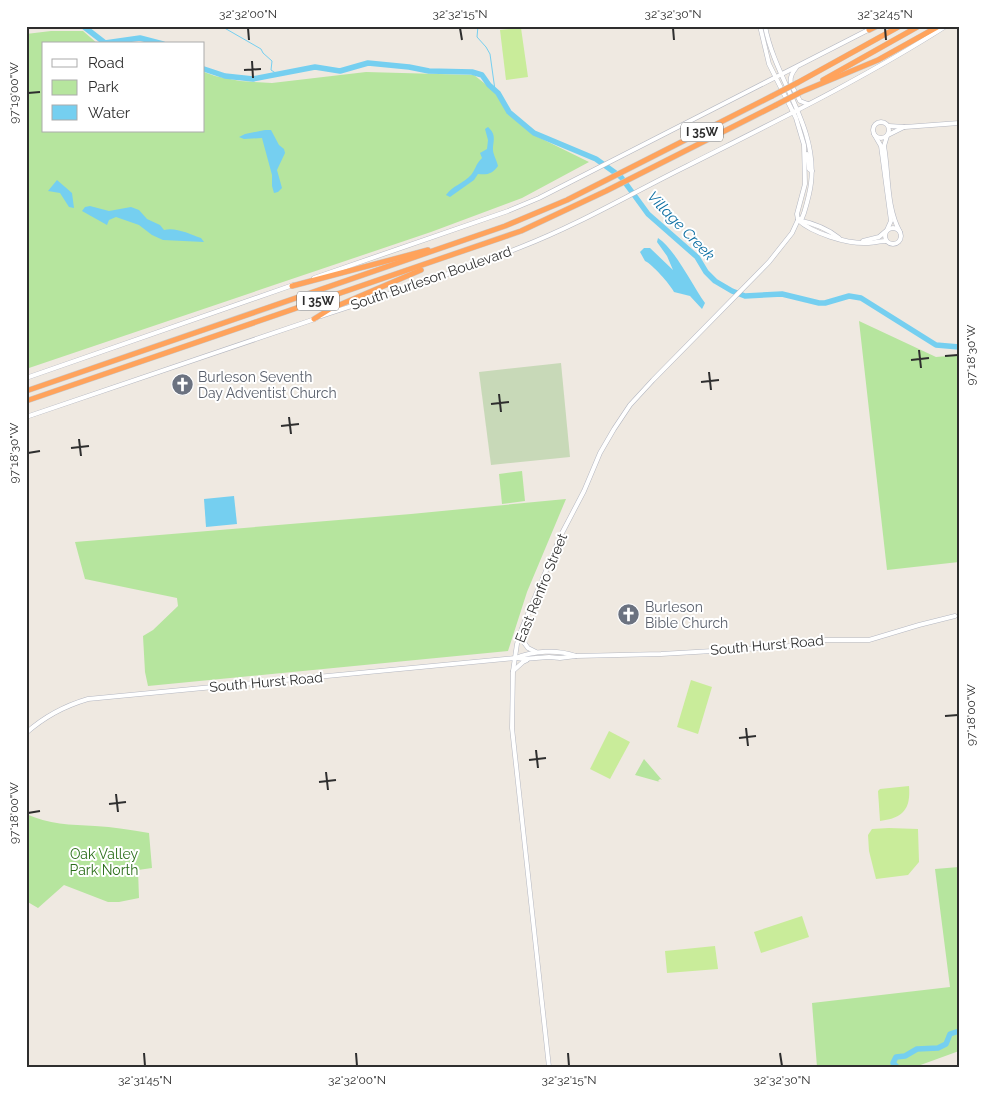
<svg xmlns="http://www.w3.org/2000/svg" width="985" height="1093" viewBox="0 0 985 1093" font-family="Raleway,sans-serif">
  <rect width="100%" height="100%" fill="#efe9e1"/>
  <g fill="#b6e59e">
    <path d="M51,31H83L98,44H44V131H204V72L215,76L240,81L272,83L366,72L474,75L498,94L507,112L532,134L589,162L522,198L431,232L26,369V34Z"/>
    <path d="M859,321L936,357L959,355V562L887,570Z"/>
    <path d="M522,471L525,501L502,504L499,474Z"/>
    <path d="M566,499L527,592L508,651L148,686L145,672L143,636L153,630L178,606L177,598L85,579L75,542L411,514Z"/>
    <path d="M644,759L662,780L660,779L658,781L660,782L635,775Z"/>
    <path d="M26,814C48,824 71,825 95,826C113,827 131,830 149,833L152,868L138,870L139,898L119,902H108L64,885L38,908L26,901Z"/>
    <path d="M959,867V1051L915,1067H817L812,1003L950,987L935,869Z"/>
  </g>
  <path fill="#c8d9b8" d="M561,363L570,457L491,465L479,372Z"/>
  <g fill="#c9ec9a">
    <path d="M521,28L528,77L506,80L500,30Z"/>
    <path d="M691,680L712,687L698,734L677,727Z"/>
    <path d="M609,731L630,742L610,779L590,769Z"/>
    <path d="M909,786C911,809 903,818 880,821L878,791L880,789Z"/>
    <path d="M889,828L918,829L919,862L908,875L876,879L869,851L868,835L872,829Z"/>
    <path d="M802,916L809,937L761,953L754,932Z"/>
    <path d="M715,946L718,969L667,973L665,951Z"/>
  </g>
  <g fill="#75cff0">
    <path d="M488,127C497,135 493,141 493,150C493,154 497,161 498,166C492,174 488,175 478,174L474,180L450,197L446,195C452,186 464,183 471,175C476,169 475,165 482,158L480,153L487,149L488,140L485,129Z"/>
    <path d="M265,130H271L279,145L284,149L285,153L277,170L282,188L278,192L274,193L272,186V175L262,138L244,139L239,137L245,134Z"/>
    <path d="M57,180L72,193L74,208L69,207L60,193L48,191Z"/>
    <path d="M90,206L109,211L131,207L139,210L147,219L160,225L164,230C176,227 189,234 201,238L204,242L163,240L152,235L139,225L116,217L109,220L107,225L82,211L85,207Z"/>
    <path d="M658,238C675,249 692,285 705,303L702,309L690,296L674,292C670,284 652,264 645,261L640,252L644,248H650L673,270L667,256L657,242Z"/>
    <path d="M234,496L237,524L206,527L204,499Z"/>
  </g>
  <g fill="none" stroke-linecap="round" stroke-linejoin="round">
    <g stroke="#75cff0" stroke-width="1">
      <path d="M221,26L261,49L263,53L272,61L271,70L277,74"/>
      <path d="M478,26L477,37L486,47L490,54L495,90"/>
    </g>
    <g stroke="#75cff0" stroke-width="5.5">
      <path d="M83,26L105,43L140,38L163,44"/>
      <path d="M204,69L225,76L253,79L315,67L340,71L368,63L409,67L429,71L472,72L482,75L489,85L498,93L509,112L534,133L596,159L621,177L648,214L697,257L706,272L715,281L732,291L745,296L782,294L819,303H825L849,296L861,298L936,345L959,347"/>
      <path d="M897,1067L893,1063L896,1057L905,1056L917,1049L938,1048L946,1044L950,1034L959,1031"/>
    </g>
    <defs>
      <g id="secondary">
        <path d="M760,26L769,64L796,118L804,145L805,184L797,214L798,220"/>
        <path d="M796,68C785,81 793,87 800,101L808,104"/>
        <circle cx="881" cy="130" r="8"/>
        <path d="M889,126L905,127L959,123"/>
        <path d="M874,134L881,146L891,221L887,230"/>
        <path d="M888,135L904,127"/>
        <path d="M887,136L884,146C889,173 886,207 900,232"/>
        <path d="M807,154L809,169L812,171"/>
        <path d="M798,220C812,233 847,244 867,243C873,243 880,241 886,241"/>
        <path d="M798,220C812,223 828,229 839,238"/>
        <circle cx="893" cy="236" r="8"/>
        <path d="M863,241L879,237L886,231"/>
        <path d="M314,278L508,211L539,198L870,29"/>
        <path d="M321,316C388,294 456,273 521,247C578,225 632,193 687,166C774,122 863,79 946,26"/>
        <path d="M26,378L293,285"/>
        <path d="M26,417L315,319"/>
        <path d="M520,637L528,648L536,652"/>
        <path d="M517,658L523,659L549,657L560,658L576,656L661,654L783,647L826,640H869L919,625L955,616"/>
        <path d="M513,671L523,662L527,660"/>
        <path d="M26,733C45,716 64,706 88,699L515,658C533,651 557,649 576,656"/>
        <path d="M549,1067L512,728L513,671L517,644L522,628L561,535L584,491L600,453L614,429L630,405L653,380L769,262L792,233L798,220L802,218L804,213C807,203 810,193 811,183C818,126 775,80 765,26"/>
      </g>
      <g id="highway">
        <path d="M869,30L877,26"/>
        <path d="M823,80L919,26"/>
        <path d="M797,83L900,26"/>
        <path d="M801,92L878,60L939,26"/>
        <path d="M292,286L428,250"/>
        <path d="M314,319L330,309L421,270"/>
        <path d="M26,391L505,226L567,200L772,96"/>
        <path d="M26,401L521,231L606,191L776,105"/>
      </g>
    </defs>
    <use href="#secondary" stroke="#b4b7c1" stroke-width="5"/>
    <use href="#highway" stroke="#c9c9c9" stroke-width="6"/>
    <use href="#secondary" stroke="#fff" stroke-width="4"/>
    <use href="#highway" stroke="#ffa35c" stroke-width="5"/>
    <defs>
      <g id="highway-bridge">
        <path d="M772,96L797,83"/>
        <path d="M776,105L801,92"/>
      </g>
    </defs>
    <use href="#highway-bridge" stroke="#c9c9c9" stroke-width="6" stroke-linecap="butt"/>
    <use href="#highway-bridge" stroke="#ffa35c" stroke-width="5"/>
  </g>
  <path fill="none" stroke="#2e2e2e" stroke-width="2" d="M248,28L249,40M460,28L462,40M673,28L674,40M885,28L886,40M252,61L253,78M244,70L261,69M28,93L40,92M919,350L921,368M945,356L958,355M911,360L929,358M709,372L711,390M701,382L719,380M499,394L501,412M491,404L509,402M289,417L291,434M281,426L299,424M79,439L81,456M71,448L89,446M28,453L40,451M945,716L958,715M746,728L748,746M739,738L756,736M536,750L538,768M529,760L546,758M326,772L328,790M319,782L336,780M116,794L118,812M109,804L126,802M28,813L40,811M144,1053L145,1066M356,1053L357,1066M568,1053L569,1066M780,1053L782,1066"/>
  <defs>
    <symbol id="church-disc" viewBox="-11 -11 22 22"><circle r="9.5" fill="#6b7280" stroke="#fff"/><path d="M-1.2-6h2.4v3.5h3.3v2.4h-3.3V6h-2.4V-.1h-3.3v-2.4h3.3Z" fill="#fff"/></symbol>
  </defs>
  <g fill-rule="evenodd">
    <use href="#church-disc" x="170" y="372" width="25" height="25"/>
    <use href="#church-disc" x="616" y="602" width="25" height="25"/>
  </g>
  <g text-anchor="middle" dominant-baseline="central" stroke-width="4" stroke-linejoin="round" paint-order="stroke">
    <g fill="#fff" stroke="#6d6d6d" stroke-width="1">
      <rect x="681" y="122.5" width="42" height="19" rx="4"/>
      <rect x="297" y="291.5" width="42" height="19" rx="4"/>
    </g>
    <g font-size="12" font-weight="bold" fill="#2e2e2e">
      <text x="702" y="132">I 35W</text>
      <text x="318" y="301">I 35W</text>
    </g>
    <g font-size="14" fill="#2e2e2e" stroke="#fff">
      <text transform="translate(431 278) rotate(-19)">South Burleson Boulevard</text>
      <text transform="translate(541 588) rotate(-68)">East Renfro Street</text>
      <text transform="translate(767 645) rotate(-5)">South Hurst Road</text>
      <text transform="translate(266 682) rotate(-5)">South Hurst Road</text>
    </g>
    <g font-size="14" fill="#5b616d" stroke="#fff" text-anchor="start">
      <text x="198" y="377">Burleson Seventh<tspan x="198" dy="16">Day Adventist Church</tspan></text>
      <text x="645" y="607">Burleson<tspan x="645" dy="16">Bible Church</tspan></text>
    </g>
    <g font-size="14" fill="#2c6e1b" stroke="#fff">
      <text x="104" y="854">Oak Valley<tspan x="104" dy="16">Park North</tspan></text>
    </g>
    <g font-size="15" font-style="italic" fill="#0d6fa3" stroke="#fff">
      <text transform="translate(681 226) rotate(46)">Village Creek</text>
    </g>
  </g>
  <rect width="985" height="1093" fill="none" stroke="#ffffff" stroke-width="55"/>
  <rect x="42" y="42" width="162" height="90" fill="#ffffff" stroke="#ababab"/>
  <rect x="52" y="59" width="25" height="8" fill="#ffffff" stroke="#ababab"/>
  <text x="88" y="68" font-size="15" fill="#2e2e2e">Road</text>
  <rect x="52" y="80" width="25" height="15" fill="#b6e59e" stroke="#ababab"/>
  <text x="88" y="92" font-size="15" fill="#2e2e2e">Park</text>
  <rect x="52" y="105" width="25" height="15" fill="#75cff0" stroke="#ababab"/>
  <text x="88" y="118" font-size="15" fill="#2e2e2e">Water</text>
  <rect x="28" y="28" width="930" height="1038" fill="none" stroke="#2e2e2e" stroke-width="2"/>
  <g font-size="12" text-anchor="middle" fill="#2e2e2e">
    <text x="248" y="18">32°32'00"N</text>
    <text x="460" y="18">32°32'15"N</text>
    <text x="673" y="18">32°32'30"N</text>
    <text x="885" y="18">32°32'45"N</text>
    <text transform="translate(14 93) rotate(-90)" y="4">97°19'00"W</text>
    <text transform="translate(971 355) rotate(-90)" y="4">97°18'30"W</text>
    <text transform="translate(14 453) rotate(-90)" y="4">97°18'30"W</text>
    <text transform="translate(971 715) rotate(-90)" y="4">97°18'00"W</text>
    <text transform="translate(14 813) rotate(-90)" y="4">97°18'00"W</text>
    <text x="145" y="1084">32°31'45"N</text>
    <text x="357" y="1084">32°32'00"N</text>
    <text x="569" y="1084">32°32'15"N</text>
    <text x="782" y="1084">32°32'30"N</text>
  </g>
</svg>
